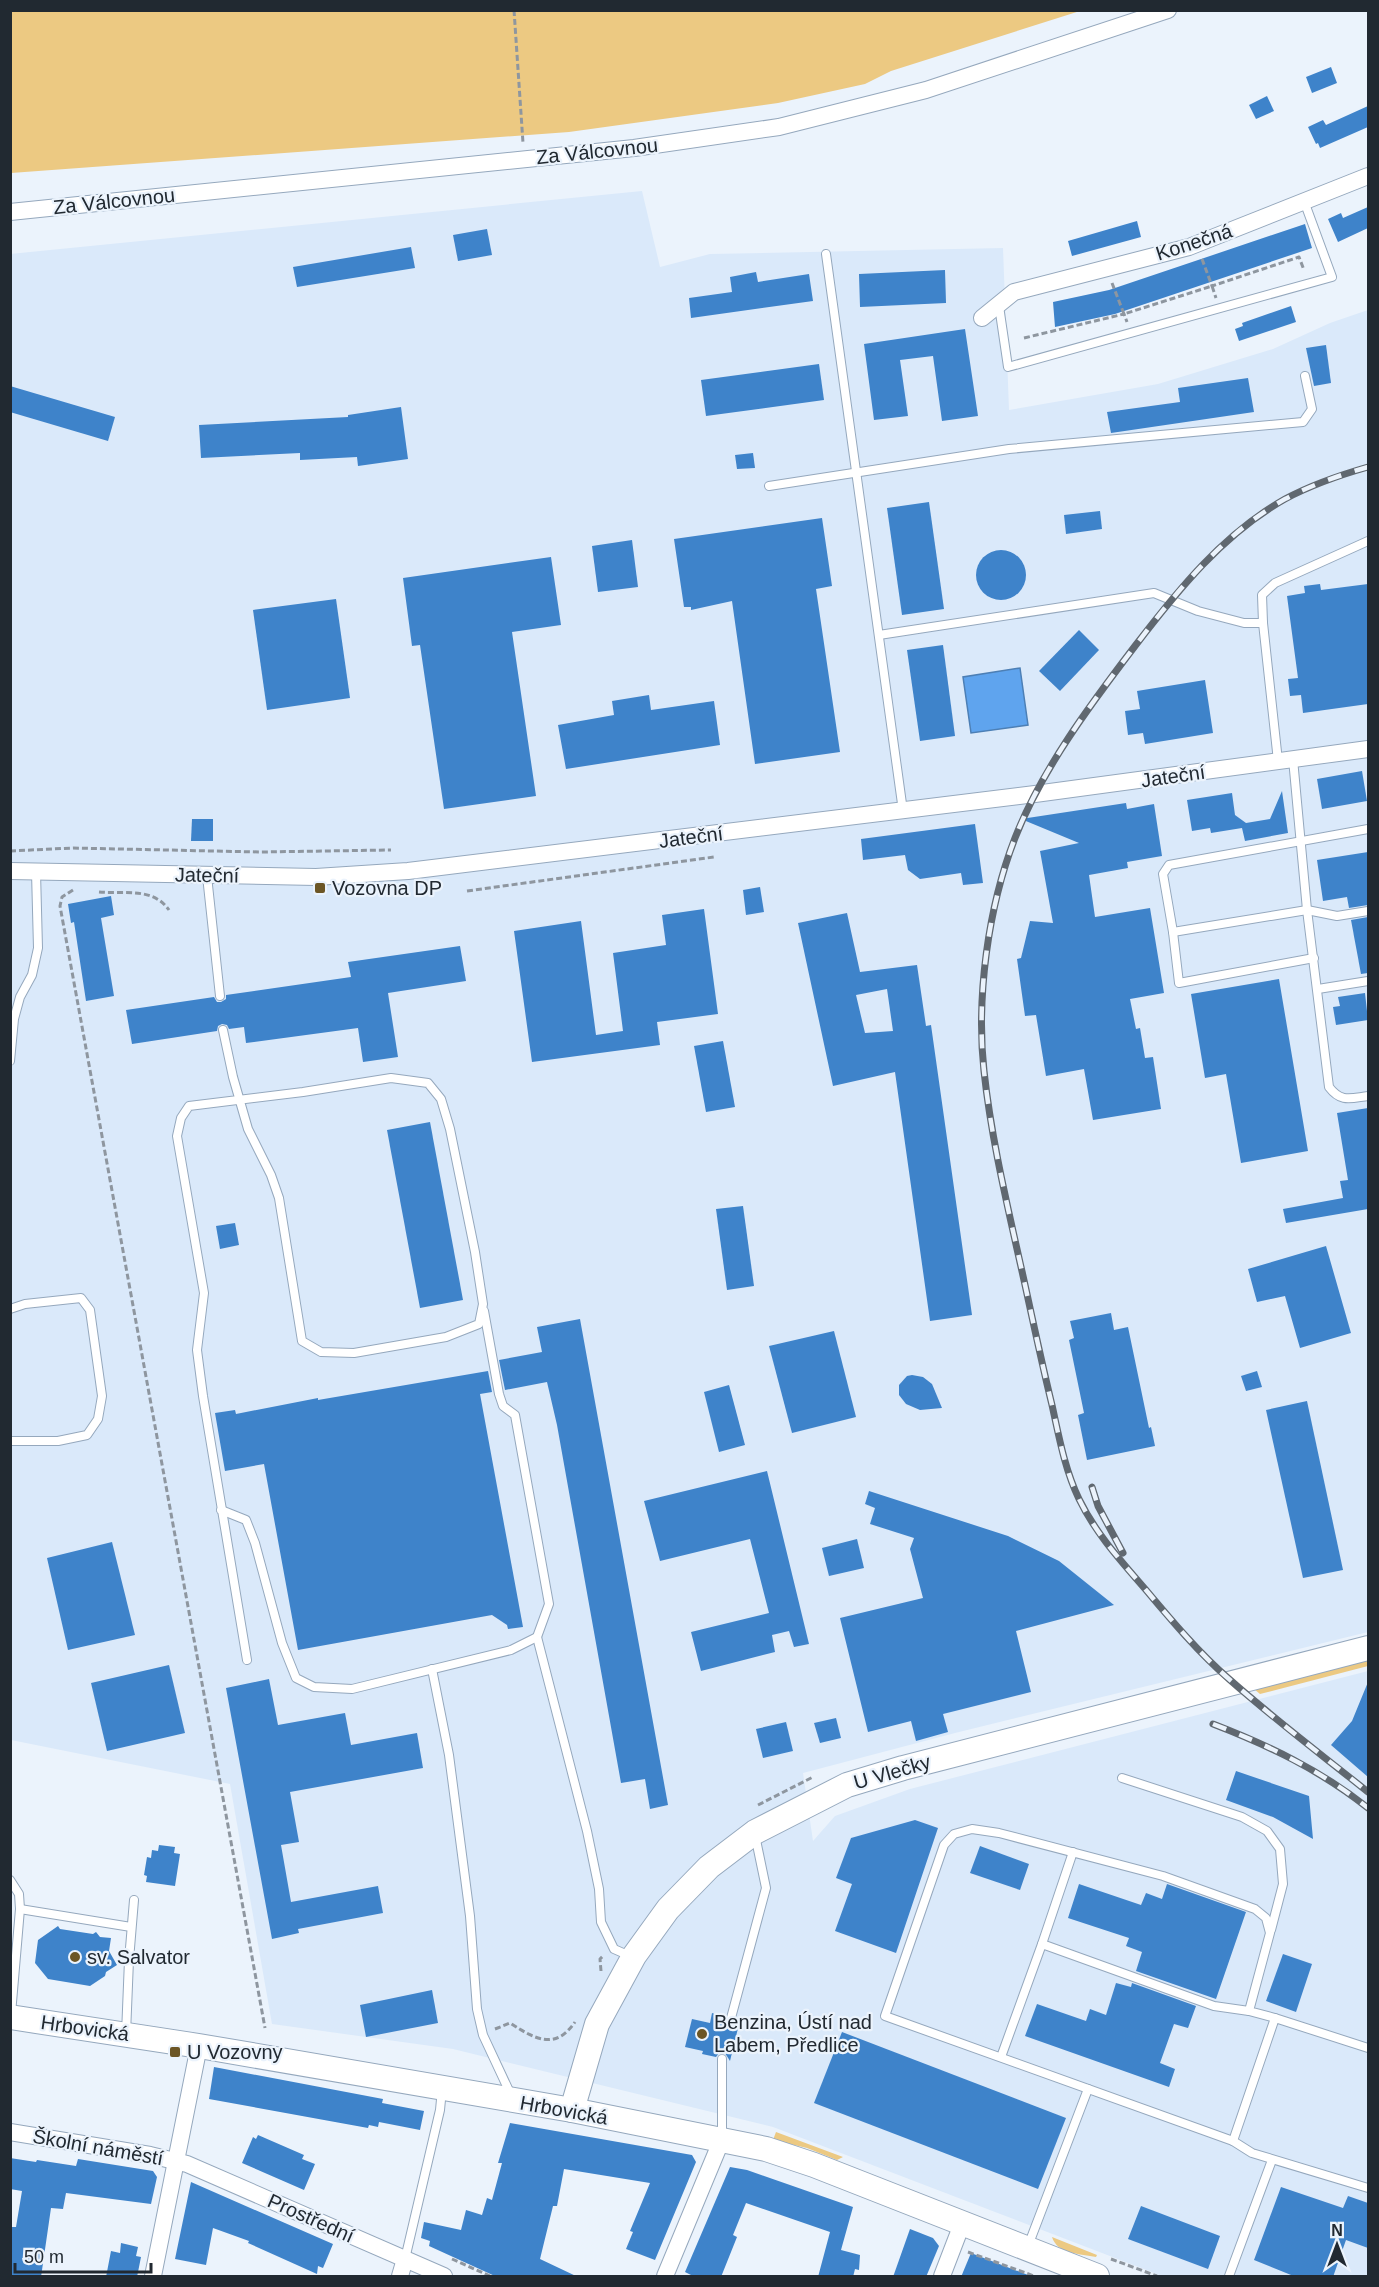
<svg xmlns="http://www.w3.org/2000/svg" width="1379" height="2287" viewBox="0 0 1379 2287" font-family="Helvetica,sans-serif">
  <rect width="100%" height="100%" fill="#ebf3fc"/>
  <path fill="#dae9fa" d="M642,191L660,267L710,254L1003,248L1009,410L1158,384L1273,349L1330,323L1368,310V1632L955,1733L803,1773L813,1841L835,1816L910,1789L1368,1671V2276H1162L773,2127L453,2049L272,2024L230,1784L11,1740L10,254Z"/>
  <g fill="#ecc982">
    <path d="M11,10H1080V11L891,71L865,84L778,103L569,132L11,173Z"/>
    <path d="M1368,1660V1666L1260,1694L1254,1689Z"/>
    <path d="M776,2132L843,2157L837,2160L807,2148L773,2140Z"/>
    <path d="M1052,2237L1097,2255L1096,2257C1081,2254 1057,2254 1052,2237Z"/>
  </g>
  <path fill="#5fa4ee" stroke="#4c7fb5" stroke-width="1.5" d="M1020,668L1028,725L971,733L963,677Z"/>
  <g fill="#3e83ca" fill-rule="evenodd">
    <path d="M1331,67L1337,83L1312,93L1306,77Z"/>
    <path d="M1267,96L1274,111L1256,119L1249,105Z"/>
    <path d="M1368,106V127L1320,148L1318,143L1316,144L1308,127L1323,120L1326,125Z"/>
    <path d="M1368,207V228L1338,242L1328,219L1341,213L1343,218Z"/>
    <path d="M1137,221L1141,237L1072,256L1068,241Z"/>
    <path d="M1305,224L1312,248L1115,314L1055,327L1053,302L1109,290Z"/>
    <path d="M487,229L492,255L458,261L453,235Z"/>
    <path d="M411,247L415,268L297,287L293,267Z"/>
    <path d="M945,270L946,303L860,307L859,274Z"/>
    <path d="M756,272L758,282L809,274L813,301L691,318L689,298L732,292L730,277Z"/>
    <path d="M1291,306L1296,322L1239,341L1235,329L1243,326L1242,323Z"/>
    <path d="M965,329L978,416L942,421L933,356L900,360L908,416L874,420L864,344Z"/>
    <path d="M1326,345L1331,383L1314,386L1306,348Z"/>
    <path d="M819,364L824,400L706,416L701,380Z"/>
    <path d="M1248,378L1254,412L1111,433L1107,412L1180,402L1178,388Z"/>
    <path d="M10,386L115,417L108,441L10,412Z"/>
    <path d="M401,407L408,459L358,466L357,457L300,460V453L201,458L199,425L348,417V415Z"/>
    <path d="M753,453L755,468L737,469L735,455Z"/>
    <path d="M929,502L944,609L902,615L887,508Z"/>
    <path d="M1100,511L1102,529L1066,534L1064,515Z"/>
    <path d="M822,518L832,586L816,589L840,752L755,764L732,601L691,610V607H684L674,539Z"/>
    <path d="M632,540L638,587L598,592L592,546Z"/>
    <circle cx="1001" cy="575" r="25"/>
    <path d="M551,557L561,625L512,632L536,796L444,809L420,645L412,646L403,578Z"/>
    <path d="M1320,584L1321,590L1368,584V704L1303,713L1301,695L1290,696L1288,679L1298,678L1287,596L1305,593L1304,586Z"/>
    <path d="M336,599L350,698L267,710L253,610Z"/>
    <path d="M1079,630L1099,650L1060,691L1039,671Z"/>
    <path d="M943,645L955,736L920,741L907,650Z"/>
    <path d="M1205,680L1213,733L1145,744L1143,733L1128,735L1125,711L1140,709L1137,691Z"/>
    <path d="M649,695L651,710L714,701L720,745L566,769L558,725L614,715L612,701Z"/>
    <path d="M1362,771L1367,801L1322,809L1317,779Z"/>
    <path d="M1282,791L1288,833L1245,841L1242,828L1211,833L1210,828L1192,831L1187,800L1232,793L1235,815L1246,823L1270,819Z"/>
    <path d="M1126,803L1127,809L1154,804L1162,856L1127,862L1128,868L1089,875L1095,917L1150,908L1164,993L1130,999L1136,1029L1140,1028L1145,1058L1153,1057L1161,1109L1093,1120L1084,1069L1046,1076L1036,1015L1025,1016L1017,959L1021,958L1030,921L1053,923L1040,851L1079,843L1021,819Z"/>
    <path d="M192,819H213V841H191Z"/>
    <path d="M975,824L983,883L963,885L961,873L920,879L908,870L905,855L863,860L861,839Z"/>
    <path d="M1368,852V905L1349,908L1347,897L1323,901L1317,860Z"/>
    <path d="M760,887L764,912L746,915L743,890Z"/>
    <path d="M111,896L114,915L101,918L114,996L86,1001L74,922L71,923L68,904Z"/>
    <path d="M704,909L718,1014L657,1022L660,1045L532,1062L514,931L581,921L596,1035L623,1031L613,953L666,945L662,915Z"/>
    <path d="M847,913L860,972L917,965L926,1026L931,1025L972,1315L930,1321L895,1072L833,1086L798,923ZM887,989L893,1031L865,1033L856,995Z"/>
    <path d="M1368,917V973L1361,974L1351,920Z"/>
    <path d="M460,946L466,981L388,993L398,1057L363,1062L358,1028L246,1043L244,1027L229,1029L227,1025L222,1024L218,1026L217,1031L132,1044L126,1010L214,997L217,1002H221L226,999V995L351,977L348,962Z"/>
    <path d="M1279,979L1308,1151L1241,1163L1226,1074L1205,1078L1191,994Z"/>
    <path d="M1365,993L1368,1020L1336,1025L1333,1007L1340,1006L1338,997Z"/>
    <path d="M723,1041L735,1107L706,1112L694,1046Z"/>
    <path d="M1368,1108V1209L1286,1223L1283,1209L1343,1198L1340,1181L1348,1180L1337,1113Z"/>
    <path d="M430,1122L463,1300L420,1308L387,1130Z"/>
    <path d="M743,1206L754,1286L727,1290L716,1209Z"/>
    <path d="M235,1223L239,1245L220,1249L216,1226Z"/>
    <path d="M1326,1246L1351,1333L1300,1348L1285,1296L1257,1302L1248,1269Z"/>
    <path d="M1111,1313L1114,1330L1128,1327L1149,1428L1151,1427L1155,1446L1087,1460L1078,1415L1084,1413L1069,1340L1074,1338L1070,1321Z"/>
    <path d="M580,1319L668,1805L650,1809L645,1779L621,1783L557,1425L547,1382L505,1390L499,1360L542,1352L537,1327Z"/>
    <path d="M834,1331L856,1417L792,1433L769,1346Z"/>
    <path d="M488,1371L492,1392L480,1394L523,1627L508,1629L507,1625L492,1615L298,1650L264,1464L225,1471L215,1413L235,1410L236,1414L318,1398V1400Z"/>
    <path d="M1257,1371L1262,1387L1246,1391L1241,1376Z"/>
    <path d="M912,1375L923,1377L932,1384L942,1408L920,1410L906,1404L899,1395V1385L907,1376Z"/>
    <path d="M729,1385L745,1445L719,1452L704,1392Z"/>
    <path d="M1307,1401L1343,1570L1303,1578L1266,1410Z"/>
    <path d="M767,1471L809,1644L794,1647L789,1631L772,1635L775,1652L701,1671L691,1632L769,1613L750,1539L660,1561L644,1501Z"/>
    <path d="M869,1491L1008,1536L1059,1561L1114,1605L1016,1631L1031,1692L943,1714L948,1732L916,1741L911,1721L868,1732L840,1618L923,1598L910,1549L914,1538L870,1524L875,1508L865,1504Z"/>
    <path d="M857,1539L864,1568L829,1576L822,1548Z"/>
    <path d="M112,1542L135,1635L68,1650L47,1558Z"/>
    <path d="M169,1665L185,1733L107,1751L91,1683Z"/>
    <path d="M269,1679L278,1725L345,1713L351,1745L417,1733L423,1768L290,1792L299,1842L281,1845L291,1902L378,1886L383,1913L298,1929L299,1933L272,1939L226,1688Z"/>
    <path d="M1368,1682V1777L1331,1745L1352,1721Z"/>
    <path d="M836,1718L841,1738L820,1743L814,1723Z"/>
    <path d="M786,1722L793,1751L763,1758L756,1729Z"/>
    <path d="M1236,1771L1309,1796L1313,1839L1273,1817L1226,1800Z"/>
    <path d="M915,1820L938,1828L896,1953L835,1931L852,1884L836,1878L851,1838Z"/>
    <path d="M159,1845L175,1847L174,1853L180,1854L175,1886L146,1882L147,1876L144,1875L147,1857L151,1858L152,1850L158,1851Z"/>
    <path d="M980,1846L1029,1864L1020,1890L970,1873Z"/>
    <path d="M1079,1884L1141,1905L1146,1893L1162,1899L1167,1884L1246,1912L1216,1999L1136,1971L1142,1952L1126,1946L1129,1938L1068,1918Z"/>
    <path d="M58,1926L60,1929L93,1934L96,1932L100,1937L111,1938L109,1951L117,1965L106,1972L105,1976L90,1986L48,1979L35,1963L38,1940Z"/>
    <path d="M1283,1954L1312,1964L1296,2012L1266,2001Z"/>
    <path d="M1116,1983L1131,1987L1132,1983L1196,2006L1188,2028L1174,2024L1160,2063L1175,2069L1169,2087L1025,2036L1037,2004L1086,2021L1090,2009L1106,2015Z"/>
    <path d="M432,1990L438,2023L366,2037L360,2005Z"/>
    <path d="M712,2013L725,2017L726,2022L730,2024L740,2020L730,2061L725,2053H719L716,2057L702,2054L703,2051L685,2047L692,2019L710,2023Z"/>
    <path d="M842,2032L1066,2118L1038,2189L814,2103Z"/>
    <path d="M214,2067L383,2099L382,2103L424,2111L420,2130L379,2122L378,2127L369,2125L368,2128L209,2099Z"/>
    <path d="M510,2123L692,2155L696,2162L655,2260L626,2249L633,2232L630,2231L650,2183L564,2169L557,2206H553L540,2259L578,2277H497L429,2246L430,2241L421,2238L424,2222L461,2230L466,2210L482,2215L487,2198L492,2200L502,2163H498Z"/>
    <path d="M258,2135L304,2155L302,2159L315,2164L304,2190L242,2163L253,2137L256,2139Z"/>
    <path d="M10,2158L36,2162L37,2160L76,2166L78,2159L153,2171L157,2177L151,2204L66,2193L63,2209L51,2208L41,2277H10V2227H16L22,2191L10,2189Z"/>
    <path d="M730,2167L747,2170L853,2207L841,2250L860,2255L859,2270L855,2269L853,2277H818L830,2232L746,2203L733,2235L737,2237L721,2277H695L685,2272Z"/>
    <path d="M191,2182L333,2244L323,2268L318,2266L317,2274L248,2243L249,2241L213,2228L206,2265L175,2259Z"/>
    <path d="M1281,2187L1343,2208L1348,2196L1368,2203V2248L1346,2240L1333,2277H1296L1254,2260Z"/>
    <path d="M1141,2206L1220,2236L1208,2269L1128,2239Z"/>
    <path d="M910,2229L933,2238L939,2246L926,2277H893Z"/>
    <path d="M121,2243L138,2247L136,2256L141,2257L137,2277H106L111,2251L120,2253Z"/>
    <path d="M971,2253L1028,2275V2277H961Z"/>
  </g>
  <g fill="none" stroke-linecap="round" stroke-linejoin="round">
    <defs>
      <g id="lane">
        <path d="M826,254L903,811"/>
        <path d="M999,306L1008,367L1332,277L1304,201"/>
        <path d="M769,486L1009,449L1303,422L1312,409L1305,376"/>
        <path d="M879,635L1154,593L1198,611L1244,623H1263"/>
        <path d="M1293,759L1307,910L1329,1087C1341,1103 1351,1098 1368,1096"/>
        <path d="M1278,761L1263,623L1262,595L1275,583L1368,541"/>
        <path d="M207,876L220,996"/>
        <path d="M1173,932L1307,910L1337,916L1368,911"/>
        <path d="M1314,958L1179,983L1173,932L1163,874L1169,865L1368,829"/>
        <path d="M1318,989L1368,981"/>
        <path d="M223,1030L233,1077L248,1129L271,1175L279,1198L302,1341L321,1352L354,1353L446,1337L479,1324L483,1304L475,1252L450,1129L441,1099L428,1083L391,1078L303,1092L189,1106L181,1118L177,1136L204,1293L197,1350L203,1396L247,1660"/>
        <path d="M10,1061L14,1019L20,997L32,975L38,948L36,872"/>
        <path d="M10,1309L25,1304L81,1298L90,1310L102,1396L98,1419L87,1435L58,1441H10"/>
        <path d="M221,1510L246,1520L255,1543L282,1643L296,1678L314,1687L352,1689L511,1650L537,1637L549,1604L515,1415L503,1406L499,1394L484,1311"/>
        <path d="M537,1637L587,1831L599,1889L601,1922L614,1949L630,1956"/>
        <path d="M432,1669L449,1755L470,1916L477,2009L483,2035L511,2095"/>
        <path d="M1122,1778L1242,1817L1267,1831L1280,1849L1283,1884L1271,1930"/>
        <path d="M10,1880L19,1894L20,1909L11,2014"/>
        <path d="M20,1909L131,1927"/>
        <path d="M1042,1944L1073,1852"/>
        <path d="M731,2018L766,1888L755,1835"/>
        <path d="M126,2034L129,1960L134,1900"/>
        <path d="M1368,2048L1275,2018L1233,2141L1252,2153L1368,2188"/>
        <path d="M1001,2057L1042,1944L1214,2006L1249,2011"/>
        <path d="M722,2136V2059"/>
        <path d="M1233,2141L885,2016L944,1845L954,1834L972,1829L999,1833L1163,1876L1255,1909L1266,1918L1270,1933L1249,2011L1275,2018"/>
        <path d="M1028,2246L1088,2089"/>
        <path d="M405,2259L440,2110L442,2089"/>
        <path d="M1229,2276L1272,2160"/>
      </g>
      <g id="street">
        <path d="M10,212L634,148L779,127L926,90L1168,10"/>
        <path d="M982,318L1014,292L1189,247L1368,176"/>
        <path d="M10,871L316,877L408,871L1035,794L1368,749"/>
        <path d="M10,2132L150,2155L187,2164L444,2276"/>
        <path d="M153,2276L199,2046"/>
        <path d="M400,2276L405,2259"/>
        <path d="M665,2276L722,2139"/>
        <path d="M942,2276L962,2224"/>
      </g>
      <g id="secondary">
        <path d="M10,2017L199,2046L572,2110L766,2149L814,2165L1097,2276"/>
        <path d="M572,2110L597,2024L634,1956L668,1909L709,1867L755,1832L847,1785L903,1768L1368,1648"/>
      </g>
    </defs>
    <use href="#lane" stroke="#95a8bd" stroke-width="10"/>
    <use href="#street" stroke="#95a8bd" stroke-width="18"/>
    <use href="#secondary" stroke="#95a8bd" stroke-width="26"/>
    <g stroke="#8e969f" stroke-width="3" stroke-dasharray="6 3" stroke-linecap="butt">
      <path d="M514,10L523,143"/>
      <path d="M1202,259L1212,286L1299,257L1304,270"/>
      <path d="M1112,283L1124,314L1212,286L1216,298"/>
      <path d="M1024,338L1124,314L1127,322"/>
      <path d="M10,851L73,848L260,852L391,850"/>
      <path d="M73,890L62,897L60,906L265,2028"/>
      <path d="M467,891L714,857"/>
      <path d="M99,892C124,894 153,887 169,910"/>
      <path d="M758,1805L813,1777"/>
      <path d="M601,1971L600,1959L604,1955"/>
      <path d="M495,2029L510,2023C535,2039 555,2051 575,2022"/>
      <path d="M968,2252L1034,2276"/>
      <path d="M452,2259L490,2276"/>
      <path d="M1111,2259L1157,2276"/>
    </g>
    <use href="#lane" stroke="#fff" stroke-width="8"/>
    <use href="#street" stroke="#fff" stroke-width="16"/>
    <use href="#secondary" stroke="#fff" stroke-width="24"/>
    <defs>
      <g id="rail">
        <path d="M1368,467C1340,475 1311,485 1285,499C1223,534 1178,590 1135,646C1090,705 1042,769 1015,838C988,907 976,998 984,1071C992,1146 1011,1220 1027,1294C1035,1331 1043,1368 1052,1405C1059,1437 1065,1470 1079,1499C1096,1534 1121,1561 1146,1590C1172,1621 1199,1653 1229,1679C1274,1719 1322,1755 1368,1792"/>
        <path d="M1092,1487L1098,1506L1123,1553"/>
        <path d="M1213,1724C1270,1746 1320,1770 1368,1808"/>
      </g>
    </defs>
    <use href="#rail" stroke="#606870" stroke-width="7"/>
    <use href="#rail" stroke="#ebf3fc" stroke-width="4.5" stroke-dasharray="14" stroke-linecap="butt"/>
  </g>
  <g fill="#6c5625" stroke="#ebf3fc" stroke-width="2">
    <rect x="314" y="882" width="12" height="12" rx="3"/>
    <circle cx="75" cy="1957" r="6"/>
    <circle cx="702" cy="2034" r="6"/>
    <rect x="169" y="2046" width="12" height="12" rx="3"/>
  </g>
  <g text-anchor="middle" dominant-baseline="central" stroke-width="4.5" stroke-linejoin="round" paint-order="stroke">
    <g font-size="20" fill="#212931" stroke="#ebf3fc">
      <text transform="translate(597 151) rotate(-6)">Za Válcovnou</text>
      <text transform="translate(114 201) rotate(-6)">Za Válcovnou</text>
      <text transform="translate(1194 242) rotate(-18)">Konečná</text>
      <text transform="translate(1173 776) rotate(-8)">Jateční</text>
      <text transform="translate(691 837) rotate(-7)">Jateční</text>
      <text transform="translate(207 875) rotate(1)">Jateční</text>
      <text transform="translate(892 1772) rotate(-16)">U Vlečky</text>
      <text transform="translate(85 2028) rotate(8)">Hrbovická</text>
      <text transform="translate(564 2110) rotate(10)">Hrbovická</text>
      <text transform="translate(98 2147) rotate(10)">Školní náměstí</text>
      <text transform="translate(311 2218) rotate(24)">Prostřední</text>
    </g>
    <g font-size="20" fill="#212931" stroke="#ebf3fc" text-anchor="start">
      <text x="332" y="888">Vozovna DP</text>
      <text x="87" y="1957">sv. Salvator</text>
      <text x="714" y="2022">Benzina, Ústí nad<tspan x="714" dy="23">Labem, Předlice</tspan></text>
      <text x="187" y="2052">U Vozovny</text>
    </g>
  </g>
  <rect width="1379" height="2287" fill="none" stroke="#212931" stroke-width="24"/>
  <g transform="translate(1337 2245)" stroke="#ebf3fc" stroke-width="4.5" paint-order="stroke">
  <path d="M0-4.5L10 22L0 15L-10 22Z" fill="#212931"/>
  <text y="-9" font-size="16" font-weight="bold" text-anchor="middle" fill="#212931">N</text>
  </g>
  <path d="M15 2263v9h136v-9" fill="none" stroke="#212931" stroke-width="3"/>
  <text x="24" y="2263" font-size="18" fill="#212931" stroke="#ebf3fc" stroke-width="4.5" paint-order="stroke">50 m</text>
</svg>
